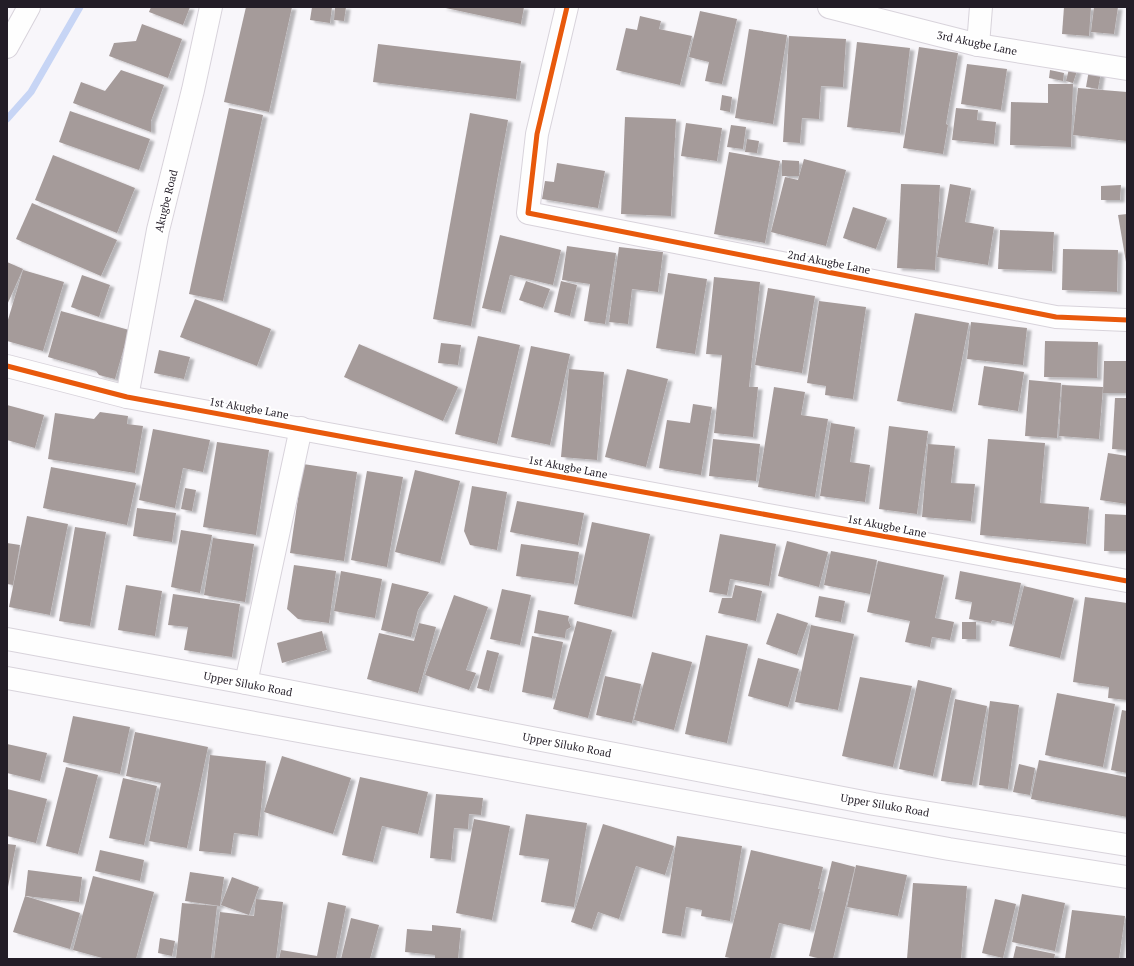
<svg xmlns="http://www.w3.org/2000/svg" width="1134" height="966" viewBox="0 0 1134 966" font-family="'PT Serif',serif">
  <defs>
    <filter id="shadow"><feDropShadow dx="4.5" dy="2.5" stdDeviation="1" flood-color="#0004"/></filter>
  </defs>
  <rect width="100%" height="100%" fill="#f8f6fa"/>
  <g fill="none" stroke-linecap="round" stroke-linejoin="round">
    <path stroke="#c7d5f5" stroke-width="7" d="M7,119L31,92L80,7"/>
  </g>
  <g fill="#a59b9a" filter="url(#shadow)">
    <path d="M151,7H190L183,25L149,12Z"/>
    <path d="M246,7H292L269,112L224,102Z"/>
    <path d="M312,7H332L330,23L310,20Z"/>
    <path d="M335,7H346L344,21L334,20Z"/>
    <path d="M441,7H524L521,24Z"/>
    <path d="M1064,7H1091L1089,36L1062,34Z"/>
    <path d="M1094,7H1118L1114,34L1091,32Z"/>
    <path d="M700,11L737,19L722,84L705,81L709,62L689,57Z"/>
    <path d="M640,16L661,21L659,29L692,36L680,85L616,70L626,28L637,30Z"/>
    <path d="M142,24L182,39L168,78L109,56L114,43L136,41Z"/>
    <path d="M749,29L787,35L773,124L735,118Z"/>
    <path d="M789,36L846,39L843,87L821,86L819,119L802,118L800,143L783,142Z"/>
    <path d="M857,42L910,48L900,133L847,127Z"/>
    <path d="M378,44L521,61L516,99L373,82Z"/>
    <path d="M919,47L958,53L946,124L948,125L943,154L903,148Z"/>
    <path d="M967,64L1007,69L1001,110L961,104Z"/>
    <path d="M1070,65L1078,68L1073,83L1066,81Z"/>
    <path d="M121,70L164,85L151,121V132L73,103L81,82L105,91Z"/>
    <path d="M1050,70L1064,73L1063,81L1049,78Z"/>
    <path d="M1089,70L1101,72L1098,89L1086,87Z"/>
    <path d="M1048,84H1073L1071,147L1010,145L1011,102L1048,103Z"/>
    <path d="M1078,88L1127,92V141L1073,135Z"/>
    <path d="M722,95L732,97L730,112L720,110Z"/>
    <path d="M229,108L263,115L223,301L189,294Z"/>
    <path d="M956,108L978,110L977,120L996,122L994,144L952,140Z"/>
    <path d="M70,111L150,139L139,170L59,142Z"/>
    <path d="M470,113L508,120L471,326L433,319Z"/>
    <path d="M625,117L676,119L671,216L621,214Z"/>
    <path d="M686,123L722,128L717,161L681,156Z"/>
    <path d="M731,125L746,127L743,149L727,147Z"/>
    <path d="M747,139L759,141L757,153L745,152Z"/>
    <path d="M729,152L780,161L765,243L714,234Z"/>
    <path d="M53,155L135,188L117,233L35,200Z"/>
    <path d="M804,159L846,170L826,246L771,232L785,177L798,180Z"/>
    <path d="M782,160L799,161V176H782Z"/>
    <path d="M557,163L605,171L598,208L542,199L545,181L554,182Z"/>
    <path d="M901,184L940,185L935,270L897,268Z"/>
    <path d="M950,184L971,188L965,222L994,227L988,265L937,257Z"/>
    <path d="M1121,185L1120,200H1101V186Z"/>
    <path d="M32,203L117,240L101,276L16,239Z"/>
    <path d="M853,207L887,218L876,249L843,238Z"/>
    <path d="M1127,214V262H1126L1118,215Z"/>
    <path d="M1000,230L1054,232L1052,271L998,269Z"/>
    <path d="M500,235L561,250L553,285L510,275L501,312L482,308Z"/>
    <path d="M567,246L616,253L605,324L584,321L590,284L562,280Z"/>
    <path d="M619,247L663,252L658,292L632,289L628,324L609,322Z"/>
    <path d="M1063,249L1118,250L1117,292L1062,290Z"/>
    <path d="M7,262L23,269L7,305Z"/>
    <path d="M23,270L64,282L43,351L7,341V323Z"/>
    <path d="M668,273L707,279L695,354L656,348Z"/>
    <path d="M82,275L110,285L99,317L71,307Z"/>
    <path d="M714,277L760,282L749,387H758L753,437L714,433L722,355L706,354Z"/>
    <path d="M526,281L550,289L543,308L519,300Z"/>
    <path d="M561,281L577,285L570,316L554,312Z"/>
    <path d="M768,288L815,296L802,373L755,365Z"/>
    <path d="M195,299L271,329L257,366L180,337Z"/>
    <path d="M819,301L866,307L853,399L825,395L826,386L807,383Z"/>
    <path d="M61,311L129,330L115,379L99,375L96,371L48,357Z"/>
    <path d="M915,313L969,323L952,411L897,401Z"/>
    <path d="M971,322L1027,328L1023,365L967,359Z"/>
    <path d="M478,336L520,345L497,444L455,434Z"/>
    <path d="M1045,341L1098,342L1097,378L1044,377Z"/>
    <path d="M441,343L461,345L458,365L438,363Z"/>
    <path d="M359,344L458,387L443,421L344,377Z"/>
    <path d="M531,346L570,354L550,445L511,437Z"/>
    <path d="M159,350L190,357L184,379L154,373Z"/>
    <path d="M1104,361H1127V393H1103Z"/>
    <path d="M984,366L1024,372L1018,411L978,405Z"/>
    <path d="M569,369L604,372L597,460L561,457Z"/>
    <path d="M627,369L668,379L646,467L605,457Z"/>
    <path d="M1029,380L1061,383L1057,438L1025,436Z"/>
    <path d="M1062,385L1103,387L1099,439L1059,436Z"/>
    <path d="M774,387L805,392L801,415L828,419L815,497L758,487Z"/>
    <path d="M1115,398H1127V450L1112,449Z"/>
    <path d="M693,404L712,407L701,475L659,468L667,420L690,423Z"/>
    <path d="M7,405L44,415L35,448L7,440Z"/>
    <path d="M100,412L128,416L127,424L143,426L135,473L48,459L55,413L94,419Z"/>
    <path d="M831,423L855,427L850,462L870,465L865,502L820,496Z"/>
    <path d="M889,426L928,431L917,514L879,509Z"/>
    <path d="M153,429L210,440L203,472L183,468L175,508L139,500Z"/>
    <path d="M713,439L760,444L756,481L709,476Z"/>
    <path d="M988,439L1045,443L1040,503L1089,507L1086,544L980,535Z"/>
    <path d="M217,442L269,450L256,535L203,527Z"/>
    <path d="M928,444L955,446L951,483L975,484L971,521L922,517Z"/>
    <path d="M1108,453L1127,456V504L1100,500Z"/>
    <path d="M303,464L357,472L344,561L290,553Z"/>
    <path d="M51,467L136,483L127,525L43,508Z"/>
    <path d="M415,470L460,481L440,563L395,552Z"/>
    <path d="M367,471L403,477L387,567L351,560Z"/>
    <path d="M472,486L507,492L497,550L470,545L464,531Z"/>
    <path d="M185,488L196,490L192,511L181,509Z"/>
    <path d="M517,501L584,513L578,545L510,532Z"/>
    <path d="M137,508L176,513L172,542L133,536Z"/>
    <path d="M1105,514L1127,515V551H1104Z"/>
    <path d="M27,516L68,524L50,615L9,607Z"/>
    <path d="M592,522L650,534L632,617L574,604Z"/>
    <path d="M75,527L106,532L90,626L59,621Z"/>
    <path d="M181,530L212,535L200,593L171,587Z"/>
    <path d="M720,534L776,544L769,586L730,579L727,595L709,592Z"/>
    <path d="M213,538L254,544L245,602L204,595Z"/>
    <path d="M787,541L828,552L819,587L778,576Z"/>
    <path d="M7,543L20,545L13,585L7,584Z"/>
    <path d="M521,544L579,552L574,584L516,576Z"/>
    <path d="M831,551L877,560L870,594L824,585Z"/>
    <path d="M878,561L944,575L935,618L954,622L950,640L932,637L930,647L905,642L910,621L867,612Z"/>
    <path d="M294,565L336,571L329,623L298,619L287,609Z"/>
    <path d="M341,571L382,579L375,618L334,611Z"/>
    <path d="M960,571L1021,583L1012,624L992,620L991,623L969,619L972,602L955,599Z"/>
    <path d="M392,583L429,592L418,610L411,637L381,630Z"/>
    <path d="M126,585L162,591L155,636L118,630Z"/>
    <path d="M735,585L762,591L756,621L718,613L722,598H732Z"/>
    <path d="M1024,586L1074,598L1060,658L1009,646Z"/>
    <path d="M502,589L531,595L520,645L490,639Z"/>
    <path d="M173,594L240,604L232,657L184,650L188,627L168,625Z"/>
    <path d="M454,595L488,607L466,670L476,673L469,690L425,675Z"/>
    <path d="M819,596L845,601L841,622L815,617Z"/>
    <path d="M1085,597L1127,603V700L1108,698L1109,687L1073,682Z"/>
    <path d="M538,610L569,616L568,620L571,627L566,630L565,638L534,633Z"/>
    <path d="M777,613L808,623L797,655L766,644Z"/>
    <path d="M577,621L612,630L588,718L553,709Z"/>
    <rect x="962" y="622" width="14" height="17"/>
    <path d="M419,623L436,627L418,693L367,679L379,633L414,641Z"/>
    <path d="M811,625L854,634L838,710L795,702Z"/>
    <path d="M322,631L327,650L282,663L277,643Z"/>
    <path d="M706,635L748,644L727,743L685,734Z"/>
    <path d="M532,636L563,642L552,698L522,692Z"/>
    <path d="M487,650L499,653L489,691L477,688Z"/>
    <path d="M652,652L692,662L674,730L634,720Z"/>
    <path d="M758,658L799,669L788,707L748,696Z"/>
    <path d="M605,676L641,684L632,723L596,715Z"/>
    <path d="M860,677L912,686L893,767L842,756Z"/>
    <path d="M918,680L952,688L933,776L899,769Z"/>
    <path d="M1057,693L1115,704L1103,767L1045,755Z"/>
    <path d="M955,699L987,706L972,785L941,781Z"/>
    <path d="M990,701L1019,705L1008,789L979,785Z"/>
    <path d="M1122,710L1127,711V773L1111,770Z"/>
    <path d="M73,716L130,727L120,774L63,762Z"/>
    <path d="M135,732L208,747L187,848L149,841L161,783L126,776Z"/>
    <path d="M7,744L47,753L40,781L7,773Z"/>
    <path d="M210,755L266,761L258,836L234,833L231,854L199,851Z"/>
    <path d="M282,756L351,778L333,834L264,812Z"/>
    <path d="M1039,760L1127,777V817L1031,799Z"/>
    <path d="M1019,764L1035,768L1030,795L1013,792Z"/>
    <path d="M66,767L98,775L78,854L46,846Z"/>
    <path d="M360,777L428,792L418,834L382,826L373,862L342,855Z"/>
    <path d="M123,778L157,786L144,845L109,838Z"/>
    <path d="M7,789L47,799L36,843L7,836Z"/>
    <path d="M436,794L483,798L481,815L469,814L468,829L454,828L451,860L430,858Z"/>
    <path d="M526,814L587,823L574,907L541,902L549,859L519,855Z"/>
    <path d="M474,819L510,826L492,920L456,913Z"/>
    <path d="M603,824L674,846L665,875L636,866L619,919L598,912L592,929L571,922Z"/>
    <path d="M677,836L742,846L730,921L701,916L702,910L686,907L681,936L662,933Z"/>
    <path d="M7,844L16,845L8,887H7Z"/>
    <path d="M100,850L144,860L140,881L95,871Z"/>
    <path d="M751,850L823,867L818,889H820L810,930L779,923L770,959H735L725,957Z"/>
    <path d="M832,861L855,867L833,959H822L809,956Z"/>
    <path d="M856,865L907,875L898,916L847,907Z"/>
    <path d="M28,870L82,877L79,902L25,896Z"/>
    <path d="M190,872L224,877L220,906L185,901Z"/>
    <path d="M93,876L154,892L136,959H106L73,950Z"/>
    <path d="M232,877L259,887L249,915L221,905Z"/>
    <path d="M913,883L967,886L961,959H907Z"/>
    <path d="M1022,894L1065,903L1055,951L1012,942Z"/>
    <path d="M25,896L80,913L70,949L13,932Z"/>
    <path d="M256,899L283,902L276,959H214L220,912L254,916Z"/>
    <path d="M995,899L1016,904L1003,958L982,953Z"/>
    <path d="M328,902L346,906L336,959H279L281,950L317,956Z"/>
    <path d="M182,903L217,906L211,959H176Z"/>
    <path d="M1072,910L1125,916L1119,959H1065Z"/>
    <path d="M351,918L379,925L370,959H341Z"/>
    <path d="M432,925L461,928L458,959H435V955L405,952L407,929L432,931Z"/>
    <path d="M160,938L175,941L172,956L158,953Z"/>
    <path d="M1016,946L1055,954L1054,959H1013Z"/>
  </g>
  <g fill="none" stroke-linecap="round" stroke-linejoin="round">
    <defs>
      <g id="minor">
        <path d="M567,7L537,134L528,213L1056,317L1127,320"/>
        <path d="M829,7L978,45L1127,69"/>
        <path d="M978,45L981,7"/>
        <path d="M7,47L29,7"/>
        <path d="M7,366L127,397L1127,581"/>
        <path d="M127,397L158,230L193,90L211,7"/>
        <path d="M246,683L301,428"/>
      </g>
      <g id="primary">
        <path d="M7,639L246,683L874,804L1127,845"/>
        <path d="M7,678L949,849L1127,877"/>
      </g>
    </defs>
    <use href="#minor" stroke="#d8d3db" stroke-width="24"/>
    <use href="#primary" stroke="#d8d3db" stroke-width="24"/>
    <use href="#minor" stroke="#fefefe" stroke-width="22"/>
    <use href="#primary" stroke="#fefefe" stroke-width="22"/>
    <defs>
      <g id="cycleway">
        <path d="M567,7L537,134L528,213L1056,317L1127,320"/>
        <path d="M7,366L127,397L1127,581"/>
      </g>
    </defs>
    <use href="#cycleway" stroke="#fff" stroke-width="8"/>
    <use href="#cycleway" stroke="#e8590c" stroke-width="5"/>
  </g>
  <g text-anchor="middle" dominant-baseline="central" stroke-width="4" stroke-linejoin="round" paint-order="stroke">
    <g font-size="11" fill="#231d27" stroke="#fff">
      <text transform="translate(977 43) rotate(12)">3rd Akugbe Lane</text>
      <text transform="translate(166 201) rotate(-76)">Akugbe Road</text>
      <text transform="translate(829 262) rotate(11)">2nd Akugbe Lane</text>
      <text transform="translate(249 408) rotate(10)">1st Akugbe Lane</text>
      <text transform="translate(568 467) rotate(11)">1st Akugbe Lane</text>
      <text transform="translate(887 526) rotate(11)">1st Akugbe Lane</text>
      <text transform="translate(248 684) rotate(11)">Upper Siluko Road</text>
      <text transform="translate(567 745) rotate(11)">Upper Siluko Road</text>
      <text transform="translate(885 805) rotate(10)">Upper Siluko Road</text>
    </g>
  </g>
  <rect width="1134" height="966" fill="none" stroke="#231d27" stroke-width="16"/>
</svg>
